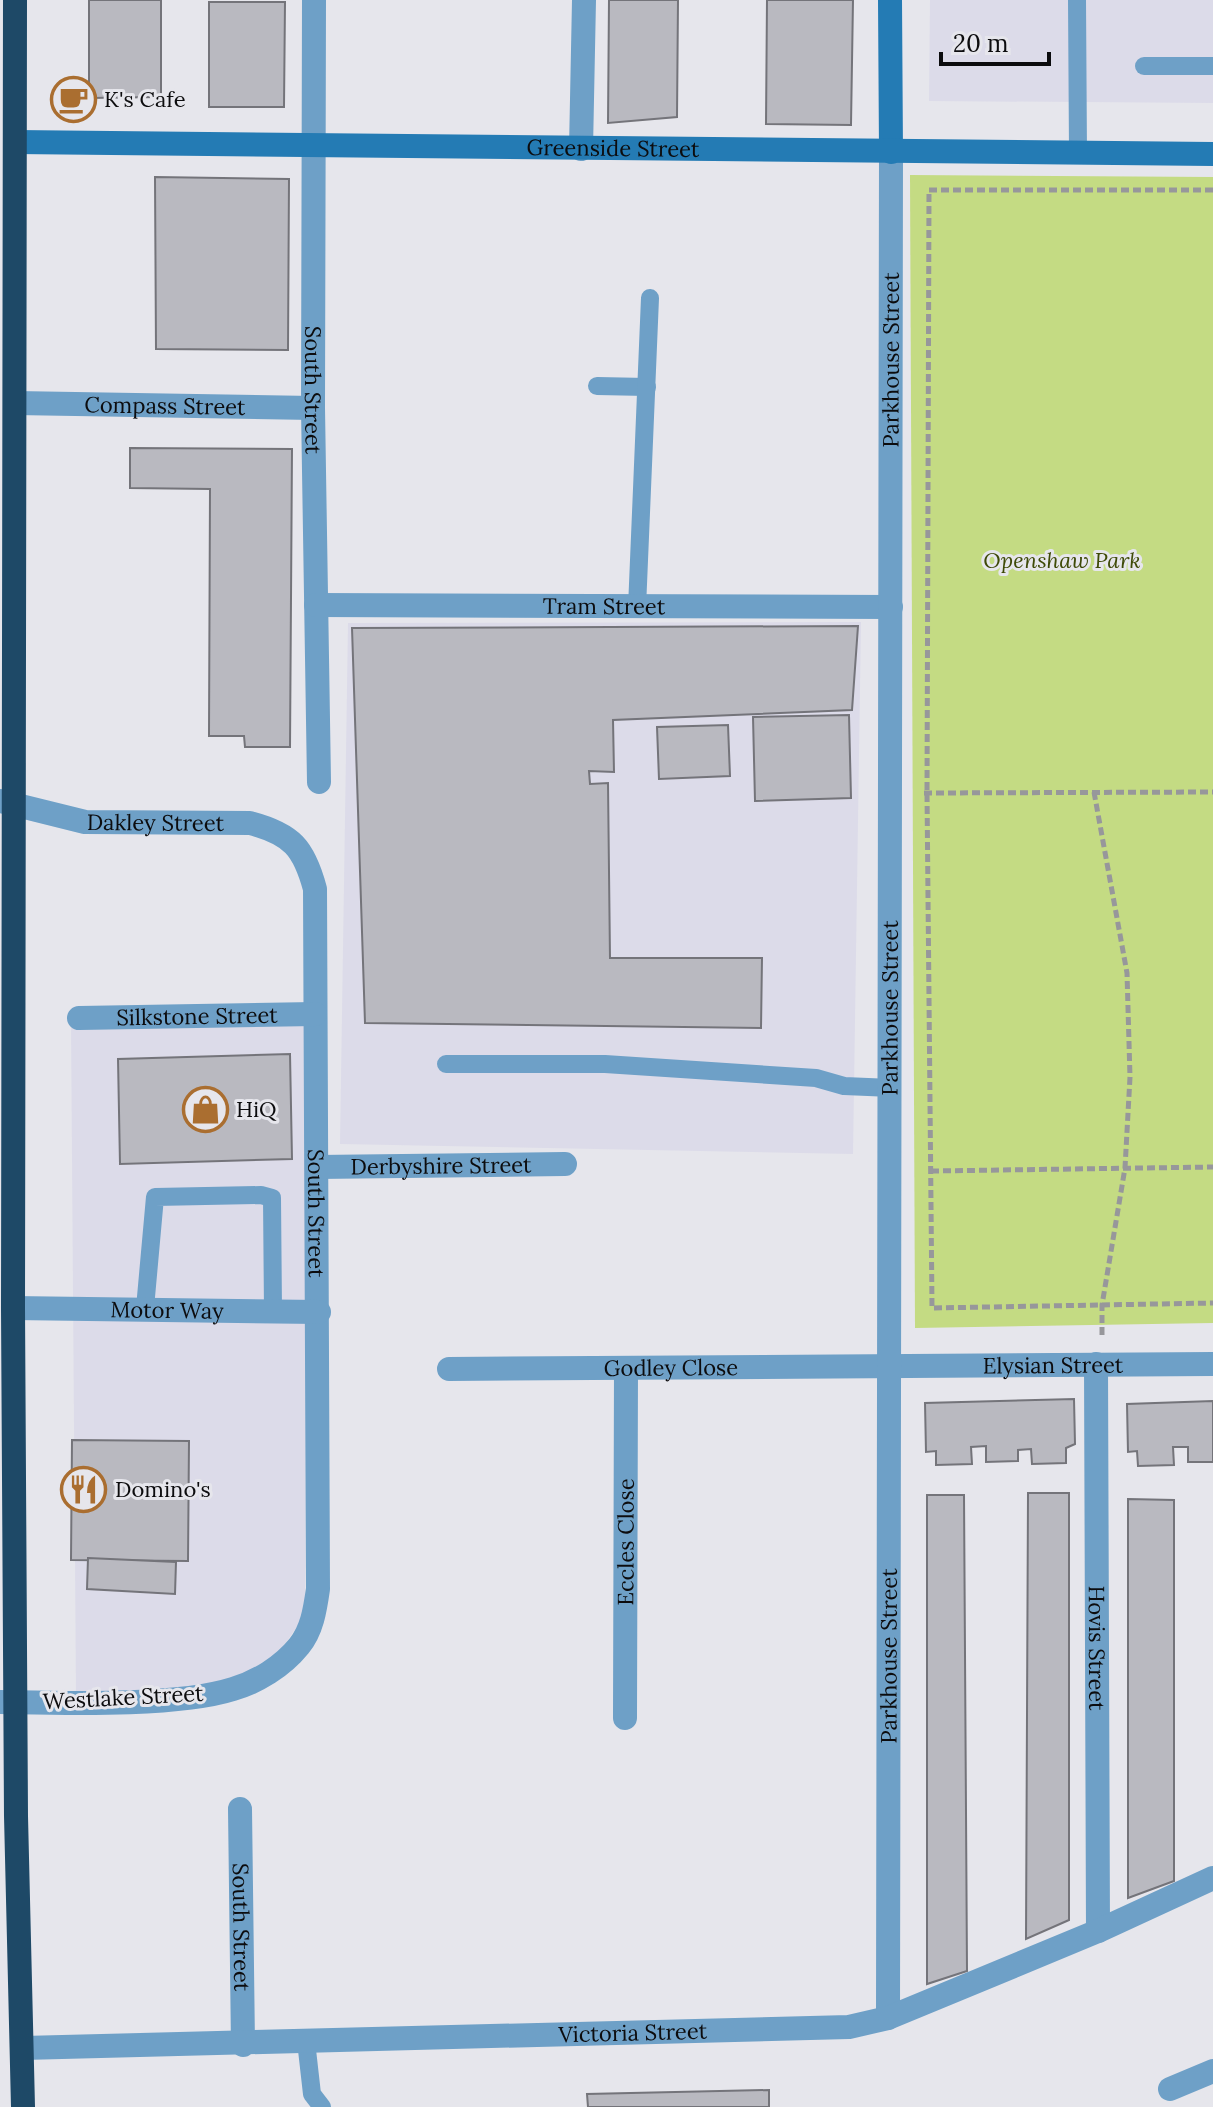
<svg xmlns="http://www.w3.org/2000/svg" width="1213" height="2107" viewBox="0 0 1213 2107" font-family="Lora,serif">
  <rect width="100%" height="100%" fill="#e6e6ec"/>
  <g fill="#dcdbe9">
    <path d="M930,0H1213V103L929,101Z"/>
    <path d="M861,622L853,1154L340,1144L348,623Z"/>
    <path d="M71,1023L307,1026L305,1615L267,1670L167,1693H76Z"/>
  </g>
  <path fill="#c4db83" d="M910,175L1213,177V1323L915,1328Z"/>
  <g fill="#b9b9c0" stroke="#74747a" stroke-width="2">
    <path d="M89,0H161V97L89,98Z"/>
    <path d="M609,0H678L677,117L608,123Z"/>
    <path d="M767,0H853L851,125L766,124Z"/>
    <path d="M209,2H285L284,107H209Z"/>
    <path d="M155,177L289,179L288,350L156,349Z"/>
    <path d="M130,448L292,449L290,747H245L244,736H209L210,489L130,488Z"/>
    <path d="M858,626L852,710L613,720L614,772L589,771L590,784L608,783L610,958H762L761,1028L365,1023L352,628Z"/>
    <path d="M849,715L851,798L755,801L753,717Z"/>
    <path d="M728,725L730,776L659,779L657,727Z"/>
    <path d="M290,1054L292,1159L120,1164L118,1059Z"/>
    <path d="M1074,1399L1075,1444L1066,1448V1463L1032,1464L1031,1449L1018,1450V1461L986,1462V1446L971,1447L972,1464L936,1465V1451L926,1452L925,1403Z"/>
    <path d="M1213,1401V1462H1188V1447H1173L1174,1465L1138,1466L1137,1451L1128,1452L1127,1404Z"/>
    <path d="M72,1440L189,1441L188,1561L71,1560Z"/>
    <path d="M1028,1493H1069V1920L1026,1939Z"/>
    <path d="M927,1495H964L967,1971L927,1984Z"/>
    <path d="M1128,1499L1174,1500V1881L1128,1898Z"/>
    <path d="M88,1558L176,1562L175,1594L87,1589Z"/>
    <path d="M769,2090V2107H588L587,2094Z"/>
  </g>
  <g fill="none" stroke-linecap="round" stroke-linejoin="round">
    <g stroke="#97979b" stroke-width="5" stroke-dasharray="8 4" stroke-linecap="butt">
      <path d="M1213,190H929L927,793L932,1308L1213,1303"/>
      <path d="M1094,792L1127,973L1130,1077L1125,1168L1102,1305V1338"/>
      <path d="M924,793L1213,792"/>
      <path d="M931,1171L1213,1167"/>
    </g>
    <g stroke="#6ea0c7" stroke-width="18">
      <path d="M1077,0L1078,153"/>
      <path d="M1144,66H1213"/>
      <path d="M597,386L647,387"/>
      <path d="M637,608L650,298"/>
      <path d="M446,1064H605L816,1078L844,1086L892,1088"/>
      <path d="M145,1308L155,1197L261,1195L272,1198L273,1311"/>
      <path d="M306,2041L312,2094L322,2107"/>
    </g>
    <g stroke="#6ea0c7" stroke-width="24">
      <path id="s1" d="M314,0L313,408L319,782"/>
      <path d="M581,149L584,0"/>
      <path id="s2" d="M15,403L313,408"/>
      <path id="s3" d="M316,605L891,607"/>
      <path id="s4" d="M0,801L85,822L250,823C292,834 304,848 315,889L318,1589C315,1610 312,1630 299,1646C282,1667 257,1682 233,1689C176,1707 62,1703 0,1702"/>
      <path id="s5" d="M79,1018L315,1014"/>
      <path id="s6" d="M317,1167L565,1164"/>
      <path id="s7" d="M13,1308L319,1312"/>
      <path id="s8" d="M1096,1364L1098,1931"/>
      <path id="s9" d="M449,1369L1213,1364"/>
      <path id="s10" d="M625,1718L626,1368"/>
      <path id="s11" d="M240,1809L243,2045"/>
      <path id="s12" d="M888,2018L891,152"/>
      <path id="s13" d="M23,2048L849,2027L888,2018L1098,1931L1213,1878"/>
      <path d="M1170,2089L1213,2071"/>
    </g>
    <g stroke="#247bb4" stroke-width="24">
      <path d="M890,0L891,152"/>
      <path id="s14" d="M15,142L1213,154"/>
    </g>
    <path stroke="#1e4967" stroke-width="24" d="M15,0L13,1308L16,1816L23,2107"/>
  </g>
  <defs>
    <symbol id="cafe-ring" viewBox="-11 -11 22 22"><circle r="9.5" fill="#e6e6ec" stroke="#aa6e30" stroke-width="1.5"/><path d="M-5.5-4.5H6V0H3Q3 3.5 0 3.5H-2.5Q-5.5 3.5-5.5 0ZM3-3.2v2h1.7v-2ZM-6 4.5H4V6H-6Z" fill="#aa6e30"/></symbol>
    <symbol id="shop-ring" viewBox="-11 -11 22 22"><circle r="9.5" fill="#e6e6ec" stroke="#aa6e30" stroke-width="1.5"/><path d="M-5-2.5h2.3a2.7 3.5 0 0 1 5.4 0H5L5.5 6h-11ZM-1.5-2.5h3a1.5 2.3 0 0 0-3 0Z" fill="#aa6e30"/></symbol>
    <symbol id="restaurant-ring" viewBox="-11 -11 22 22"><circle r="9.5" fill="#e6e6ec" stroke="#aa6e30" stroke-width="1.5"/><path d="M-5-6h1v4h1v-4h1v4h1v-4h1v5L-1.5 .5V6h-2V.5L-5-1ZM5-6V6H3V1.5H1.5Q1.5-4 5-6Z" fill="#aa6e30"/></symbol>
  </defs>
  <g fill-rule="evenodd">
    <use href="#cafe-ring" x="48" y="74" width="51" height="51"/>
    <use href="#shop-ring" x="180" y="1084" width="51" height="51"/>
    <use href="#restaurant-ring" x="58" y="1464" width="51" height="51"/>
  </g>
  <g text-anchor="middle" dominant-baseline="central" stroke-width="6" stroke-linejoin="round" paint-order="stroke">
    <g font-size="22" fill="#0c0c0e" stroke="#e6e6ec" text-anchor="start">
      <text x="104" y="99">K's Cafe</text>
      <text x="236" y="1109">HiQ</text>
      <text x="115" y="1489">Domino's</text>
    </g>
    <g font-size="22" fill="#0c0c0e" stroke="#e6e6ec">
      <text stroke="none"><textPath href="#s14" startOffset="598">Greenside Street</textPath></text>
      <text stroke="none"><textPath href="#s12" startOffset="1658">Parkhouse Street</textPath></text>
      <text stroke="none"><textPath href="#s1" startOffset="390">South Street</textPath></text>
      <text stroke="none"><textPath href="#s2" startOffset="150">Compass Street</textPath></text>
      <text stroke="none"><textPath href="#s3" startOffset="288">Tram Street</textPath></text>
      <text stroke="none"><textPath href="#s4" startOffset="158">Dakley Street</textPath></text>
      <text stroke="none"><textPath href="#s12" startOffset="1010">Parkhouse Street</textPath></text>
      <text stroke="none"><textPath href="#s5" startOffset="118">Silkstone Street</textPath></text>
      <text stroke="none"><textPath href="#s6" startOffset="124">Derbyshire Street</textPath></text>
      <text stroke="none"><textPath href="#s4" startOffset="676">South Street</textPath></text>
      <text stroke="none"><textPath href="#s7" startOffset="154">Motor Way</textPath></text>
      <text stroke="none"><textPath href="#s9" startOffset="604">Elysian Street</textPath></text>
      <text stroke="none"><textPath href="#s9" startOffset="222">Godley Close</textPath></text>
      <text stroke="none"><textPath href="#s10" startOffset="176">Eccles Close</textPath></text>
      <text stroke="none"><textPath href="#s8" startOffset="284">Hovis Street</textPath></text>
      <text stroke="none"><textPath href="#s12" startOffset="362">Parkhouse Street</textPath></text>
      <text transform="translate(123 1697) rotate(-3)">Westlake Street</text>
      <text stroke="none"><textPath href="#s11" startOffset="118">South Street</textPath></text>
      <text stroke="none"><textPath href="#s13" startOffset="610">Victoria Street</textPath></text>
    </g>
    <g font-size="22" font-style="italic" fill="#3e4a07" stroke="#e6e6ec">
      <text x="1062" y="560">Openshaw Park</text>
    </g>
  </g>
  <path d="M941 52v12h108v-12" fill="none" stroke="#0c0c0e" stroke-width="4"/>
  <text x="953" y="52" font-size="24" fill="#0c0c0e" stroke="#e6e6ec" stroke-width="6" paint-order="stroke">20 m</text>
</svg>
